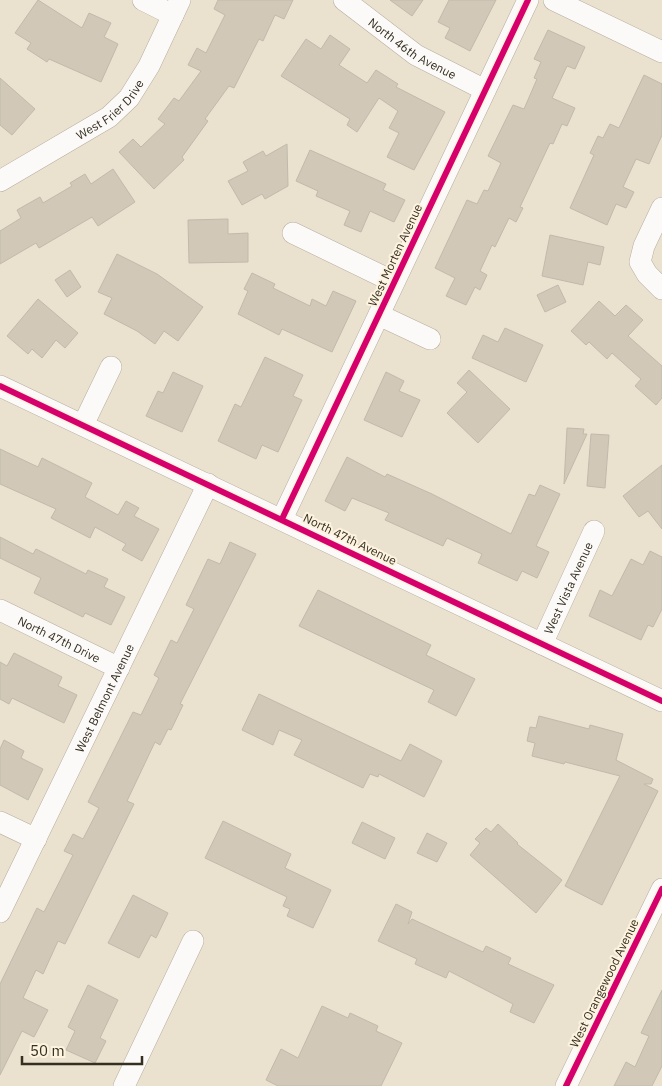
<svg xmlns="http://www.w3.org/2000/svg" width="662" height="1086" viewBox="0 0 662 1086" font-family="'IBM Plex Sans',sans-serif">
  <rect width="100%" height="100%" fill="#eae1cf"/>
  <g fill="#d1c8b7" stroke="#c1baac">
    <path d="M38,0L82,28L89,13L111,23L104,37L118,44L101,82L49,59L47,62L27,49L31,43L15,33Z"/>
    <path d="M218,0H293L284,19L275,15L263,41L259,39L234,88L229,86L205,119L208,121L182,157L184,160L154,189L119,152L133,139L141,147L165,124L158,119L174,98L179,101L201,71L188,65L197,48L206,53L225,15L214,9Z"/>
    <path d="M390,0H423L412,16Z"/>
    <path d="M449,0H496L470,51L445,38L450,28L438,22Z"/>
    <path d="M548,30L585,47L575,69L567,66L552,98L575,108L567,126L562,124L553,144L550,143L520,207L523,208L516,222L509,218L495,247L492,245L480,271L487,275L480,290L475,287L466,305L446,296L455,278L435,268L467,200L477,204L484,190L488,191L501,163L488,156L513,105L524,109L537,79L534,78L541,62L534,59Z"/>
    <path d="M330,35L350,49L339,65L367,83L376,70L398,84L396,87L445,112L414,170L387,157L399,133L389,128L398,111L379,98L357,132L347,125L350,119L281,76L306,39L321,49Z"/>
    <path d="M644,75L662,84V135L649,164L636,159L623,187L634,192L626,208L616,204L607,225L570,208L594,155L590,153L598,136L603,138L610,124L619,128Z"/>
    <path d="M0,78L35,109L12,135L0,125Z"/>
    <path d="M287,144L288,186L265,199L262,194L242,205L228,181L248,171L243,162L263,151L266,156Z"/>
    <path d="M310,150L386,184L383,190L405,200L394,222L370,211L361,232L344,225L350,211L316,196L318,191L296,181Z"/>
    <path d="M113,169L135,202L98,226L92,217L39,248L36,243L0,264V231L21,218L17,210L40,197L43,203L72,186L70,183L85,174L91,184Z"/>
    <path d="M228,219V234L248,233V262L189,263L188,220Z"/>
    <path d="M550,235L604,247L600,265L588,262L583,285L542,276Z"/>
    <path d="M117,254L157,274L203,307L178,341L164,331L155,344L137,331L104,314L112,298L98,292Z"/>
    <path d="M70,270L81,287L67,297L55,280Z"/>
    <path d="M252,273L275,284L273,288L310,306L312,299L326,306L333,291L356,301L332,352L282,329L279,335L238,314L248,291L244,289Z"/>
    <path d="M558,285L566,302L545,312L537,295Z"/>
    <path d="M38,299L78,333L65,348L56,340L42,358L32,349L28,354L7,336Z"/>
    <path d="M599,301L615,316L626,305L643,320L628,336L662,366V398L656,405L635,386L641,379L612,353L607,359L589,342L586,345L571,331Z"/>
    <path d="M505,328L543,345L526,382L472,358L483,335L498,342Z"/>
    <path d="M265,357L303,375L293,396L302,400L278,452L262,445L256,459L218,441L235,404L241,407Z"/>
    <path d="M469,370L510,409L478,443L447,413L467,392L457,383Z"/>
    <path d="M173,372L203,386L182,432L146,416L158,391L163,393Z"/>
    <path d="M386,372L404,381L399,391L420,400L402,437L364,420Z"/>
    <path d="M567,428L584,429L583,434H587L564,484Z"/>
    <path d="M591,434L609,435L605,488L587,486Z"/>
    <path d="M0,449L38,467L42,458L92,483L85,497L118,515L126,501L139,508L134,516L159,529L142,561L122,550L126,544L95,527L90,538L51,518L56,509L0,484Z"/>
    <path d="M347,457L385,477L387,474L432,494L511,534L529,494L535,496L540,485L560,494L536,546L549,552L537,578L522,571L517,581L478,563L482,554L447,538L443,546L385,520L389,513L352,498L345,511L325,501Z"/>
    <path d="M662,465V529L648,511L639,517L623,496Z"/>
    <path d="M0,537L33,554L36,549L86,574L88,570L108,579L104,587L125,597L111,625L85,613L83,617L34,593L41,578L0,558Z"/>
    <path d="M230,542L256,554L180,704L183,705L171,730L168,729L160,745L155,742L127,801L134,804L65,944L58,941L43,974L36,970L23,998L48,1010L34,1037L22,1031L0,1075V984L37,908L44,912L73,855L64,851L73,834L83,839L99,808L88,802L133,712L141,715L159,678L154,675L171,640L177,643L194,609L186,605L208,559L220,564Z"/>
    <path d="M650,551L662,557V609L653,627L648,625L641,640L589,616L600,590L612,596L631,559L643,565Z"/>
    <path d="M318,590L431,645L426,655L475,679L456,716L428,702L434,690L299,626Z"/>
    <path d="M14,653L62,677L58,686L77,695L64,723L12,698L9,704L0,699V662L7,666Z"/>
    <path d="M259,694L401,761L410,744L442,761L424,797L379,774L378,777L370,774L363,788L294,755L302,740L279,730L273,745L242,730Z"/>
    <path d="M539,716L589,729L590,725L623,734L616,760L653,779L651,784H644L658,791L602,905L565,886L620,776L565,762L564,764L532,756L535,743L527,741L530,727L536,728Z"/>
    <path d="M4,740L24,751L21,758L43,769L28,800L0,785V749Z"/>
    <path d="M223,821L291,854L285,868L331,890L313,928L287,916L290,909L283,906L287,897L205,858Z"/>
    <path d="M362,822L395,838L385,859L352,843Z"/>
    <path d="M498,824L518,843L517,844L562,880L536,913L470,855L480,843L475,839L486,828L491,832Z"/>
    <path d="M427,833L447,843L437,862L417,853Z"/>
    <path d="M133,895L168,913L156,938L151,935L139,958L108,943Z"/>
    <path d="M396,904L412,912L408,924L412,919L483,952L486,946L511,958L508,964L554,985L534,1023L510,1012L513,1004L449,971L446,978L415,964L417,959L378,941Z"/>
    <path d="M88,985L118,1000L100,1038L106,1041L95,1063L66,1050L75,1031L68,1027Z"/>
    <path d="M662,990V1066L652,1086H614L626,1062L635,1067L649,1036L641,1033Z"/>
    <path d="M322,1006L348,1018L350,1013L378,1026L376,1031L402,1043L381,1086H278L266,1080L281,1049L298,1058Z"/>
  </g>
  <g fill="none" stroke-linecap="round" stroke-linejoin="round">
    <defs>
      <g id="minor">
        <path d="M143,0L173,15"/>
        <path id="s1" d="M344,0L416,55L485,90"/>
        <path d="M554,0L662,52"/>
        <path id="s2" d="M0,181L109,117L129,98L149,66L180,0"/>
        <path d="M662,208L644,246L640,262L647,274L662,289"/>
        <path d="M293,233L394,282"/>
        <path d="M379,315L430,339"/>
        <path d="M0,386L662,701"/>
        <path d="M83,425L111,367"/>
        <path d="M282,519L528,0"/>
        <path id="s3" d="M0,610L119,668"/>
        <path id="s4" d="M542,644L594,531"/>
        <path d="M0,822L36,839"/>
        <path id="s5" d="M0,912L208,484"/>
        <path d="M124,1086L193,941"/>
        <path d="M566,1086L662,889"/>
      </g>
    </defs>
    <use href="#minor" stroke="#b6aea0" stroke-width="22"/>
    <use href="#minor" stroke="#fcfaf8" stroke-width="21"/>
    <defs>
      <g id="cycleway">
        <path d="M0,386L662,701"/>
        <path d="M282,519L528,0"/>
        <path d="M566,1086L662,889"/>
      </g>
    </defs>
    <use href="#cycleway" stroke="#fdf3df" stroke-width="9"/>
    <use href="#cycleway" stroke="#d6006c" stroke-width="6"/>
  </g>
  <g text-anchor="middle" dominant-baseline="central" stroke-width="4" stroke-linejoin="round" paint-order="stroke">
    <g font-size="12" fill="#352f21" stroke="#fdf3df">
      <text stroke="none"><textPath href="#s1" startOffset="84">North 46th Avenue</textPath></text>
      <text stroke="none"><textPath href="#s2" startOffset="132">West Frier Drive</textPath></text>
      <text transform="translate(395 255) rotate(-65)">West Morten Avenue</text>
      <text transform="translate(350 539) rotate(26)">North 47th Avenue</text>
      <text stroke="none"><textPath href="#s4" startOffset="62">West Vista Avenue</textPath></text>
      <text stroke="none"><textPath href="#s3" startOffset="66">North 47th Drive</textPath></text>
      <text stroke="none"><textPath href="#s5" startOffset="238">West Belmont Avenue</textPath></text>
      <text transform="translate(604 983) rotate(-64)">West Orangewood Avenue</text>
    </g>
  </g>
  <path d="M22 1056v8h120v-8" fill="none" stroke="#352f21" stroke-width="2.5"/>
  <text x="30" y="1056" font-size="15" fill="#352f21" stroke="#fdf3df" stroke-width="4" paint-order="stroke">50 m</text>
</svg>
